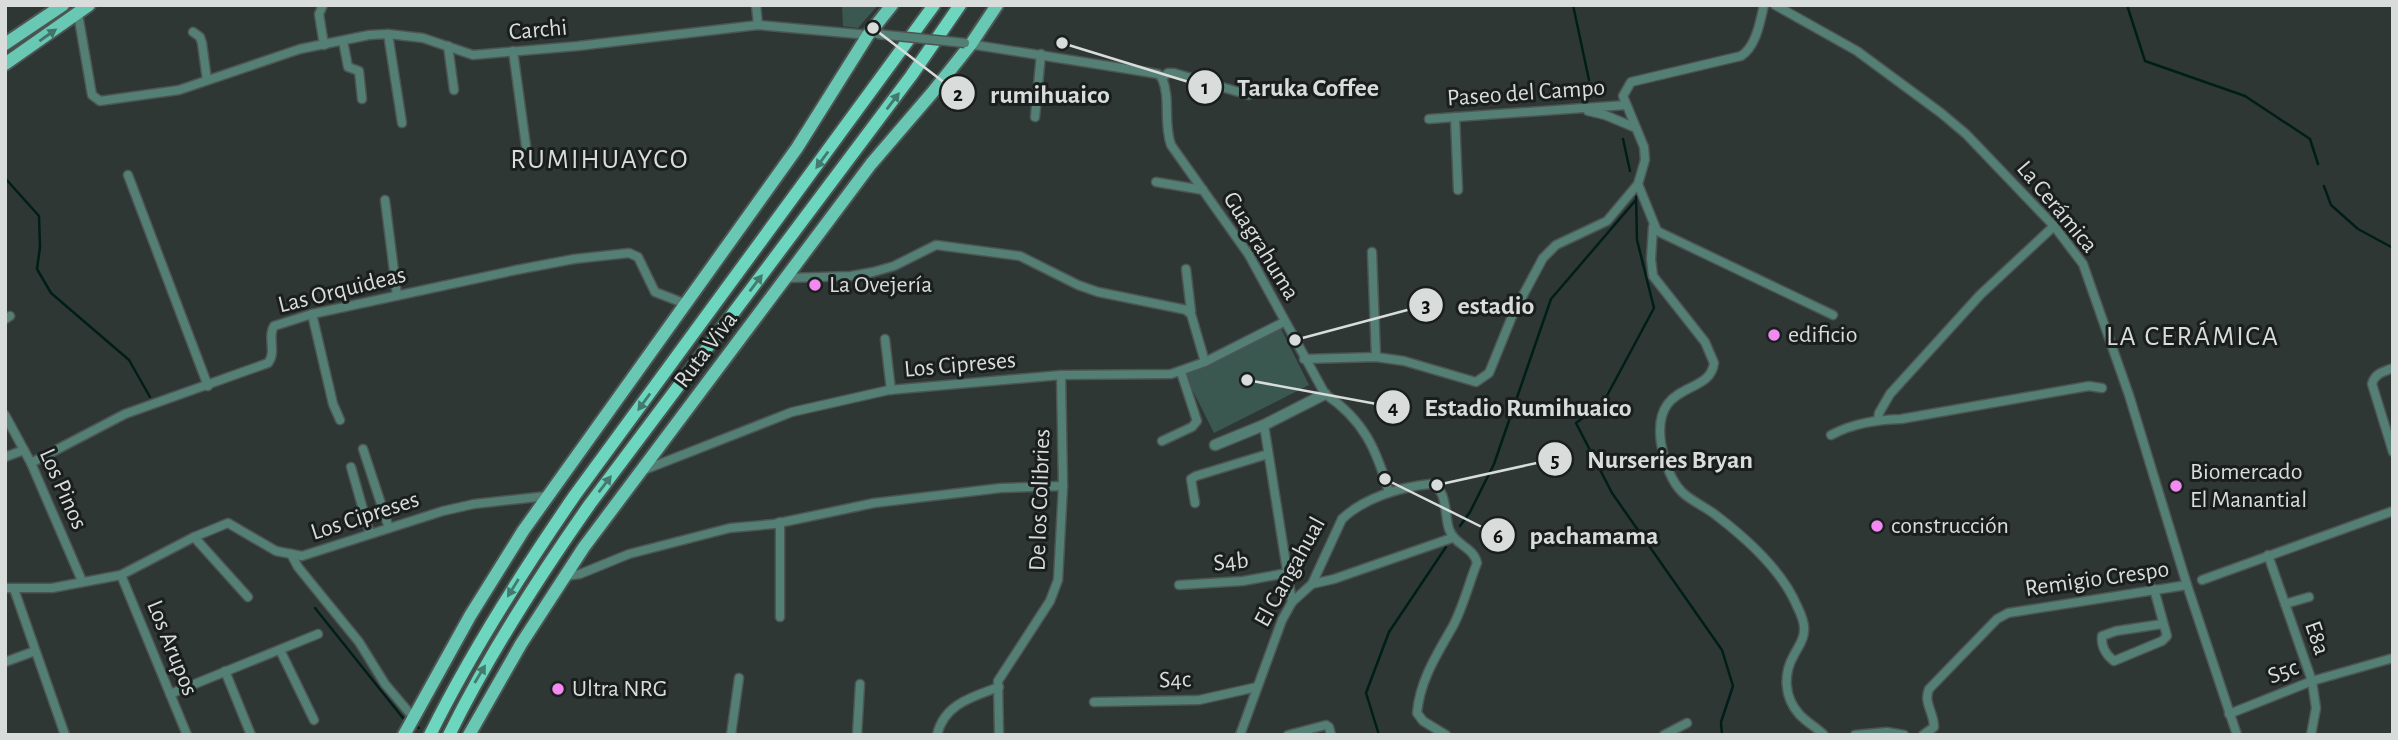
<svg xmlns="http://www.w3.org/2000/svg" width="2398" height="740" viewBox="0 0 2398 740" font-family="'Alegreya Sans',sans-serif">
  <rect width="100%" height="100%" fill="#2f3735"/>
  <g fill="#3a5850">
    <path d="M842,5H878L858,28L843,26Z"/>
    <path d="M1280,327L1309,385L1214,433L1185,375Z"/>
  </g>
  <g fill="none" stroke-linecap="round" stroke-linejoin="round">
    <g stroke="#001e18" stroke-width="2.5">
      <path d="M1573,5L1589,80"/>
      <path d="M2127,5L2145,61L2245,96L2310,139L2318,164"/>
      <path d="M1623,139L1630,171"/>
      <path d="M5,178L39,216L40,247L37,269L51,293L129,360L150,397"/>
      <path d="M2324,186L2331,205L2358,229L2393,248"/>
      <path d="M1636,196L1637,240L1654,308L1603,403L1576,423L1612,493L1722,650L1733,686L1721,722L1722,735"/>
      <path d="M1460,526L1470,512L1494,464L1551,299L1635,201"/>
      <path d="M315,608L403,718"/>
      <path d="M417,727L419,728"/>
      <path d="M1379,735L1366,693L1389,632L1446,547"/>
    </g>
    <defs>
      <g id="minor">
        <path d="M323,5L319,14L324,45"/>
        <path d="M756,5L758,25"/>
        <path d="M1775,5L1857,51L1941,113L1966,134L2054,226L2083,264L2129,395L2187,585L2237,735"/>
        <path d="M78,14L92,95L100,101L179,90L300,49L369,35L388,34L423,38L473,55L578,46L758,25L869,35"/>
        <path d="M193,32L200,37L202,43L207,80"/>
        <path d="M388,34L402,123"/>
        <path d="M343,41L348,67L359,71L362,99"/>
        <path d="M969,44L1134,70L1158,74L1162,78"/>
        <path d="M448,46L454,90"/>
        <path d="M513,51L526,146"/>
        <path d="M1162,78C1171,99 1163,123 1171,145L1249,255L1325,394C1364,420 1376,449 1389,492"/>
        <path d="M1162,78L1168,73H1174L1249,95"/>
        <path d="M1015,95L1037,98"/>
        <path d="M1588,111L1605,115L1636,128"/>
        <path d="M1035,117L1041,54"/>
        <path d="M1455,117L1458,190"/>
        <path d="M1429,119L1626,105"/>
        <path d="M128,175L208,386"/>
        <path d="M1156,182L1203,190"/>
        <path d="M1638,184L1657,231L1833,315"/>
        <path d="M385,200L397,295"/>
        <path d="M1653,227L1651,259L1653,276L1705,342L1714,363C1710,397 1652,379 1661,443C1664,459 1670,480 1682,492C1691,501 1706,507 1717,516C1747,539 1782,570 1797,606C1801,614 1805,623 1804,631C1804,640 1798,647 1794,655C1783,674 1784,697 1799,714C1806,722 1816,727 1824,735"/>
        <path d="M1372,252L1376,357"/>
        <path d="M1186,269L1191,311L1188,312"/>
        <path d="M787,278L851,276L873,272L894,266L936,245L1020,256L1078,285L1098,292L1187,310L1191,314L1205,362"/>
        <path d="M312,314L333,404L340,420"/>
        <path d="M5,319L10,316"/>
        <path d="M885,339L891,390"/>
        <path d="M1304,359L1376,357L1404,361L1476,382L1489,373L1513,314L1543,258L1556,245L1607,221L1638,184L1645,160L1644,147L1623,96L1631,82L1741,56C1756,47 1760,22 1764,5"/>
        <path d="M2393,368C2383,372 2375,373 2372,384L2393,452"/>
        <path d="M5,415L31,463L82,581"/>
        <path d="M1878,420L1879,413L1890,394L1980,295L2054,226"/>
        <path d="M1264,425L1292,602"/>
        <path d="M1831,435C1854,423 1876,420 1901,419L2089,386L2102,388"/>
        <path d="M1162,441L1192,427L1197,421L1181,372"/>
        <path d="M363,449L389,528"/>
        <path d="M5,457L24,450"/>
        <path d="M31,463L125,414L268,363C277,352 267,337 274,326L312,314L516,270L574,259L629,253L638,257L655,292L686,304"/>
        <path d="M351,467L370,534"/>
        <path d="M644,470L792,412L889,390L1061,375L1171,374L1205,362L1284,322"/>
        <path d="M1195,503L1191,479L1196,476L1268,454"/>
        <path d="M780,522V617"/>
        <path d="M194,537L248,597"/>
        <path d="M291,554L298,567L359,642L385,684L413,717"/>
        <path d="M2268,555L2312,681L2316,708L2311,735"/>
        <path d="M121,575L187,735"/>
        <path d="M566,576L580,574L629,554L730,528L774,524L874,503L1001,488L1063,486"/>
        <path d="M2202,580L2393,511"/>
        <path d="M1312,584L1334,579L1452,538"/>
        <path d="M1179,585L1243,581L1287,573"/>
        <path d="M5,588H52L121,575L194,537L228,523L276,551L302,556L443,511L474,504L547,496"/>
        <path d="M14,589L65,735"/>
        <path d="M2154,589L2167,636L2162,641L2114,661C2106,655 2101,646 2102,636L2116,631L2162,624"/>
        <path d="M2285,604L2309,597"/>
        <path d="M280,650L314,720"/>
        <path d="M5,662L35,651"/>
        <path d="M225,671L251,735"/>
        <path d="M170,694L318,634"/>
        <path d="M1094,702L1199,700L1257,687"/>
        <path d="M2229,714L2312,681L2393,658"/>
        <path d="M731,735L739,678"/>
        <path d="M857,735L860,684"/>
        <path d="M937,735C944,704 972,697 999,687"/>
        <path d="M999,735L998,681L1050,601L1058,580L1063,486L1061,375"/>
        <path d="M1240,735L1282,620L1292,602L1312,584L1342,519C1364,498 1400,487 1430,484C1448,488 1444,514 1449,529C1454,545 1474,547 1477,563C1469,583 1463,607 1453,626C1437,654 1420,680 1417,713L1423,721L1446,735"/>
        <path d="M1288,735L1326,725L1329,727L1331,735"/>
        <path d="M1664,735L1687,723"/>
        <path d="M1855,735L1887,732L1904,735"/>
        <path d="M1923,735L1934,727C1934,712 1923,703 1929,689L1997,619L2008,613L2187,585"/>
      </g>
      <path id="tertiary" d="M1215,445L1264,425L1325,394"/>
      <g id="primary">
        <path d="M5,44L63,5"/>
        <path d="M5,64L89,5"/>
        <path d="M404,735L470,616L523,531L797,148L868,35L892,5"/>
        <path d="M469,735L521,644L584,547L871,164L932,93L971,44L997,5"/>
      </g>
      <g id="trunk">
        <path d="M430,735C472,650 522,572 575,495L934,5"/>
        <path d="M449,735C489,654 538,578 590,504L911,76L960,5"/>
      </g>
    </defs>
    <use href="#minor" stroke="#4d5553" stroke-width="11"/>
    <use href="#tertiary" stroke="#4d5553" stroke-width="13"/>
    <use href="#primary" stroke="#4d5553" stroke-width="16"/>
    <use href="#trunk" stroke="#4d5553" stroke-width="16"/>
    <use href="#minor" stroke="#537f74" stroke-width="8"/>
    <use href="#tertiary" stroke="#537f74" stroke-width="10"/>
    <use href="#primary" stroke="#68c8b3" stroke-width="12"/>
    <use href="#trunk" stroke="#6cd6bf" stroke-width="12"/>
    <defs>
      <path id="minor-bridge" d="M877,34L965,43"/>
    </defs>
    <use href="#minor-bridge" stroke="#4d5553" stroke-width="11" stroke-linecap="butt"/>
    <use href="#minor-bridge" stroke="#537f74" stroke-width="8"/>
  </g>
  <defs><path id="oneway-solid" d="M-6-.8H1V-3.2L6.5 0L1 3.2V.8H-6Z" transform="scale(1.75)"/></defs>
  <use fill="#417368" href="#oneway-solid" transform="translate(48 35) rotate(-35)"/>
  <g fill="#437a6e">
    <use href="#oneway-solid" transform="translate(893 101) rotate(-53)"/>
    <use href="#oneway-solid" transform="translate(822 160) rotate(126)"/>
    <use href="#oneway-solid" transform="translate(756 283) rotate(-53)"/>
    <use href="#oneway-solid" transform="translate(644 402) rotate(126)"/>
    <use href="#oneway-solid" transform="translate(605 484) rotate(-53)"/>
    <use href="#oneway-solid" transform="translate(513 588) rotate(122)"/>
    <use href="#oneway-solid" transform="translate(480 674) rotate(-59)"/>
  </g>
  <g fill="#f28af2" stroke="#1a1e1d" stroke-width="2.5">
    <circle cx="815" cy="285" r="7"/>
    <circle cx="1774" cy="335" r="7"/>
    <circle cx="2176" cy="486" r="7"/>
    <circle cx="1877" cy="526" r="7"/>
    <circle cx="558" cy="689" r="7"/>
  </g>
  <g text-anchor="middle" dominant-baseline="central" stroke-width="6" stroke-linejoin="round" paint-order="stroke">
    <g font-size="24" fill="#d8dddc" stroke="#1a1e1d">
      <text transform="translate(538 30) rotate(-5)">Carchi</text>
      <text transform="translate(1526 93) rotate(-4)">Paseo del Campo</text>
      <text transform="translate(2057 207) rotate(50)">La Cerámica</text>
      <text transform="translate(1261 246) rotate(58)">Guagrahuma</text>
      <text transform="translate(342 290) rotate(-14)">Las Orquideas</text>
      <text transform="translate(706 350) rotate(-53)">Ruta Viva</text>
      <text transform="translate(960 365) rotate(-5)">Los Cipreses</text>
      <text transform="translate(63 489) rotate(66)">Los Pinos</text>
      <text transform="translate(1040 500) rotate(-88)">De los Colibries</text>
      <text transform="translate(365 516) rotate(-18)">Los Cipreses</text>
      <text transform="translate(1231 562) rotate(-6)">S4b</text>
      <text transform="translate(1290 572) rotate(-61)">El Cangahual</text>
      <text transform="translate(2097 579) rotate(-8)">Remigio Crespo</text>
      <text transform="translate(2317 638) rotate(71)">E8a</text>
      <text transform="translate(172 648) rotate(68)">Los Arupos</text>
      <text transform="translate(2283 672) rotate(-21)">S5c</text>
      <text transform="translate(1175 680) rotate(-2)">S4c</text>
    </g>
    <g font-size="24" fill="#d8dddc" stroke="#1a1e1d" text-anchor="start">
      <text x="829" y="285">La Ovejería</text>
      <text x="1788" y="335">edificio</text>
      <text x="2190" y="472">Biomercado<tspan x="2190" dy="28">El Manantial</tspan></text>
      <text x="1891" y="526">construcción</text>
      <text x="572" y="689">Ultra NRG</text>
    </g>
    <g font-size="28" letter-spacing="2" fill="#d8dddc" stroke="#1a1e1d">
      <text x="600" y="160">RUMIHUAYCO</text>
      <text x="2193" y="337">LA CERÁMICA</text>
    </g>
  </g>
  <path fill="none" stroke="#d8dddc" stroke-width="2.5" d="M1062 43L1205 87M873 28L958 93M1295 340L1426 305M1247 380L1393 407M1437 485L1555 459M1385 479L1498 535"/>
  <g fill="#d8dddc" stroke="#1a1e1d" stroke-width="2.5">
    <circle cx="1062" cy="43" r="7"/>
    <circle cx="873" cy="28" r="7"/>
    <circle cx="1295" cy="340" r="7"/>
    <circle cx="1247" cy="380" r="7"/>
    <circle cx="1437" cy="485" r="7"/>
    <circle cx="1385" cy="479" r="7"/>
    <circle cx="1205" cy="87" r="18"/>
    <circle cx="958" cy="93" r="18"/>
    <circle cx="1426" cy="305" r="18"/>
    <circle cx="1393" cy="407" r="18"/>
    <circle cx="1555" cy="459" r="18"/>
    <circle cx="1498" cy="535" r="18"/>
  </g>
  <g font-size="21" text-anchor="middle" font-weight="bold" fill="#111">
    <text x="1205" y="94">1</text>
    <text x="958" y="101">2</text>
    <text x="1426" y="312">3</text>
    <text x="1393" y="414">4</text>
    <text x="1555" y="467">5</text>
    <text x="1498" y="543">6</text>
  </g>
  <g font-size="26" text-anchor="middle" font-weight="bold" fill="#d8dddc" stroke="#1a1e1d" stroke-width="6" stroke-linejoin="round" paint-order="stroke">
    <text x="1308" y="96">Taruka Coffee</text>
    <text x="1050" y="103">rumihuaico</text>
    <text x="1496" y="314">estadio</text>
    <text x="1528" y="416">Estadio Rumihuaico</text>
    <text x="1670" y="468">Nurseries Bryan</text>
    <text x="1594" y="544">pachamama</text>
  </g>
  <rect width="2398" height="740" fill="none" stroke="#d8dddc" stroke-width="14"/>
</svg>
